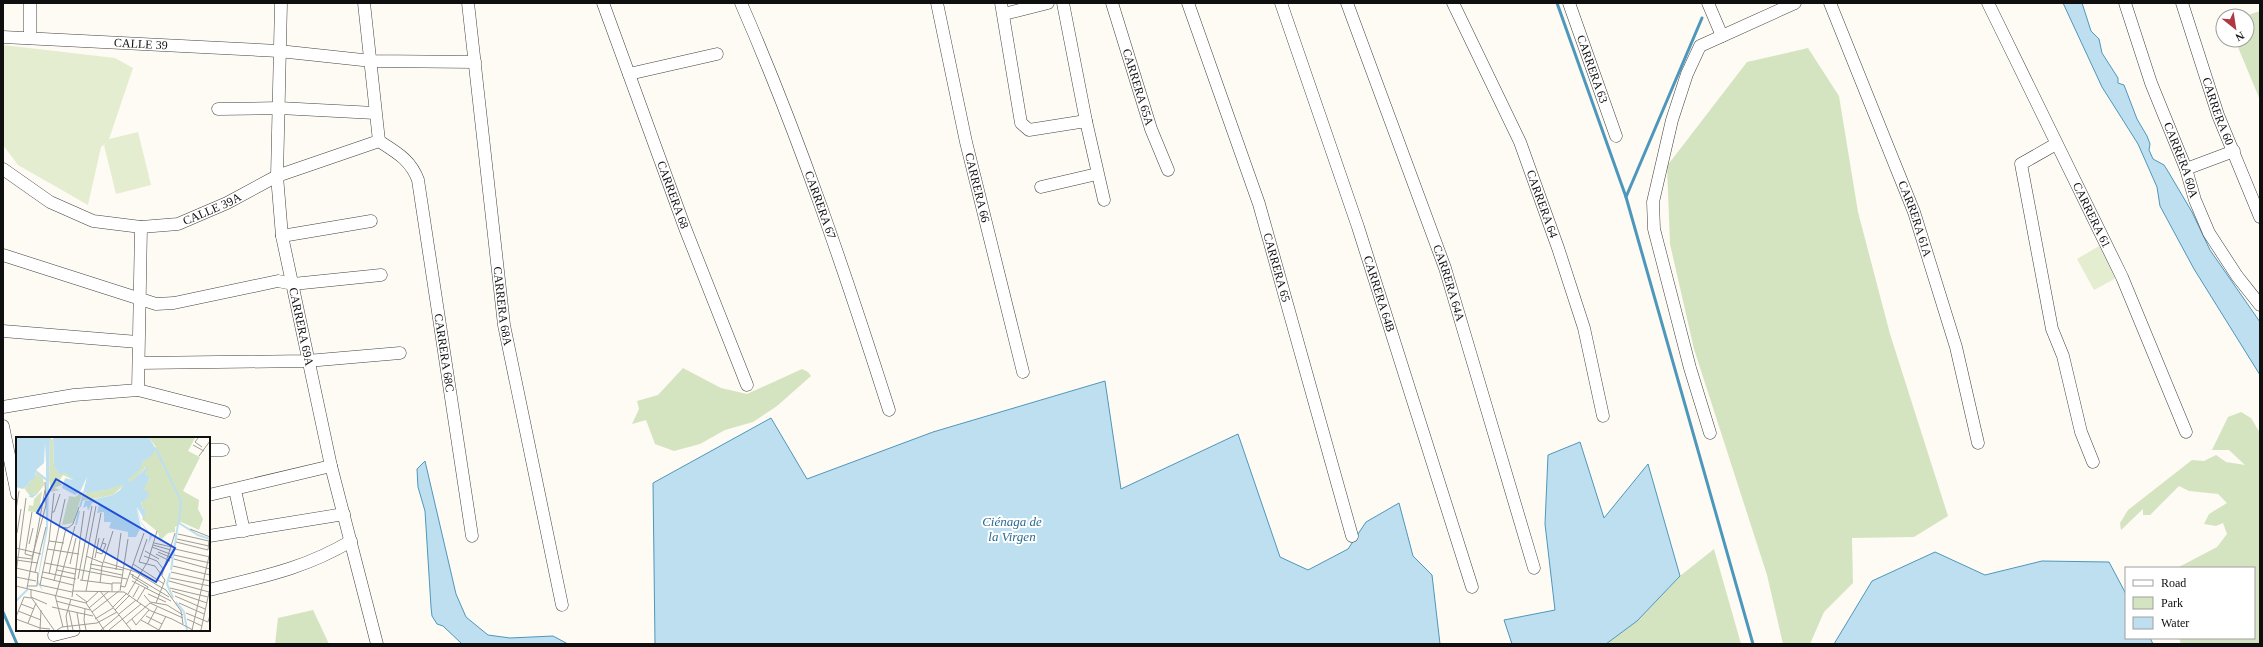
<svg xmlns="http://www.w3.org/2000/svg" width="2263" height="647" viewBox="0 0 2263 647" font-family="'Times New Roman',serif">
  <rect width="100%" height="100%" fill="#fdfbf3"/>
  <g fill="#d5e4c0">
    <path d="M2260,11V100L2235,40H2247V16H2245Z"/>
    <path d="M1808,48L1839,96L1858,212L1890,334L1948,516L1914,537L1852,538L1853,583L1824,612L1810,644H1783L1767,575L1694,349L1670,244L1667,166L1747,62Z"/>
    <path d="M683,368L721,388L747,394L802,369L808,372L811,376L777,406L753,422L725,430L700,444L674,451L655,444L646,420L632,424L639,409L637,401L658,395Z"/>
    <path d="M2241,412L2251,418L2260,433V644H2181L2179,638H2254V568H2177L2217,547L2227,534L2223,523L2216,526L2204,524L2209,514L2227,503L2218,494L2189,491L2179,486L2150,515H2143V509L2121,530L2120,523L2128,510L2192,460L2204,461L2216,455L2226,462L2245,465L2229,450H2212L2228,417Z"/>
    <path d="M1714,549L1741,644H1606L1637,621L1680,576Z"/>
    <path d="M313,610L329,644H275L278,618Z"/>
  </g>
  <g fill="#e5edd1">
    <path d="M3,45L115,58L133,68L109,139L138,132L151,185L116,194L104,145L107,142L101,147L88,205L18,165L3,145Z"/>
    <path d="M2099,246L2116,278L2094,290L2077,259Z"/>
  </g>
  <g fill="#bedfef" stroke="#4e97bc">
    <path d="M2063,3H2082L2091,31L2099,39L2102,53L2118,78V83L2124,85L2137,119L2147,136L2150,144L2149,150L2153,159L2164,165L2169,173L2192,212L2210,250L2260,322V375L2194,269L2160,206L2157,187L2138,144L2102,87Z"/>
    <path d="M1105,381L1121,489L1238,434L1280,557L1308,570L1348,549L1366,522L1399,503L1413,556L1432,575L1440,644H655L653,483L771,418L807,479L933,432Z"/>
    <path d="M1580,442L1604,518L1648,464L1680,576L1637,621L1606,644H1512L1504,620L1555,610L1545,524L1548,455Z"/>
    <path d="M425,461L456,594L466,617L488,635L510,638L553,636L568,644H462L443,626L437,624L432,616L431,607L425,511L418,487L417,469Z"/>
    <path d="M1935,552L1985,575L2042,561L2109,562L2126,594V638H2150L2153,644H1834L1872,581Z"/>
  </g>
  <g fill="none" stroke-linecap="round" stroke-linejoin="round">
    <g stroke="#4e97bc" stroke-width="3">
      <path d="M1557,3L1626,197L1753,644"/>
      <path d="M1626,197L1702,18"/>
      <path d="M3,612L17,644"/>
    </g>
    <defs>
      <g id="street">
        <path id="s1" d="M281,3L277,176L282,236L331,466L377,644"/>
        <path d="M364,3L379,141"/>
        <path id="s2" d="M468,3L504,325L562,605"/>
        <path id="s3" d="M603,3L685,228L747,385"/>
        <path id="s4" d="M741,3C799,136 845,272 889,410"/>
        <path id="s5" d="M937,3L966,142L1023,372"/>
        <path d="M1001,3L1021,123L1029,130L1086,121"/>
        <path d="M1063,3L1086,121L1104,200"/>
        <path id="s6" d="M1112,3L1151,129L1168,170"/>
        <path id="s7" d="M1188,3L1259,204L1352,536"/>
        <path id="s8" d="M1281,3L1358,227L1472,587"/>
        <path id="s9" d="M1347,3L1445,268L1534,568"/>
        <path id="s10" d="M1453,3L1520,142L1558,248L1584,328L1603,416"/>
        <path id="s11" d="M1569,3L1616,136"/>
        <path d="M1708,3L1722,36"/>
        <path id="s12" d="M1830,3L1914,212L1956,347L1978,443"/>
        <path id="s13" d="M1988,3L2122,277L2186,432"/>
        <path id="s14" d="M2125,3L2151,83L2186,169L2195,200L2209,233L2237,276L2260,305"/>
        <path id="s15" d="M2182,3L2218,115L2260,217"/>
        <path d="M1004,14L1048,3"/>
        <path id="s16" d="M3,37L279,51L372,61L475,62"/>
        <path d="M30,38V3"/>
        <path d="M629,74L717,54"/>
        <path d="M218,109L279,108L375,113"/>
        <path d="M2056,144L2021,164L2052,329L2063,356L2081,432L2093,462"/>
        <path id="s17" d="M3,169L50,202L93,221L141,227L178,224L227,203L277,176L379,141C396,152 411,160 418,180L472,536"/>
        <path d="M2186,169L2234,151"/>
        <path d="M1041,187L1097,174"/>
        <path d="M282,236L371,221"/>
        <path d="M3,255L156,304L174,303L278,281L293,284L381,275"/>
        <path d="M3,331L138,342"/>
        <path d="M139,363L307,361L400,353"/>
        <path d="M138,390L141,227"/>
        <path d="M3,407L74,395L138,390L224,412"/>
        <path d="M3,426L17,494"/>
        <path d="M1710,433L1690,368L1654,229L1653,202L1672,120L1687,74L1700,46L1795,3"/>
        <path d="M209,450H223"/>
        <path d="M235,490L244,531"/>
        <path d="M209,495L331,466"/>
        <path d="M209,536L344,514"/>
        <path d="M209,590C261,577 304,569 351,541"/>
        <path d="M54,635L74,630"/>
      </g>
    </defs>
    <use href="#street" stroke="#424242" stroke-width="13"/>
    <use href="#street" stroke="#fff" stroke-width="12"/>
  </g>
  <g text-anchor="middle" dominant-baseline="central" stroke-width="4" stroke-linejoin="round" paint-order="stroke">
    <g font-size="12" fill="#0f0f0f" stroke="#fff">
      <text stroke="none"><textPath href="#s16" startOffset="138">CALLE 39</textPath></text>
      <text stroke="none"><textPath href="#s11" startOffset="70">CARRERA 63</textPath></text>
      <text stroke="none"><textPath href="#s6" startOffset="88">CARRERA 65A</textPath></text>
      <text stroke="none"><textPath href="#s15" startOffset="114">CARRERA 60</textPath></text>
      <text stroke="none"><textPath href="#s14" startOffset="167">CARRERA 60A</textPath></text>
      <text stroke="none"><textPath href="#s5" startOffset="189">CARRERA 66</textPath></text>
      <text stroke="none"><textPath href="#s3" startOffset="204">CARRERA 68</textPath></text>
      <text stroke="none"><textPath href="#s4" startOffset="217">CARRERA 67</textPath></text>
      <text stroke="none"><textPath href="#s10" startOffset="220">CARRERA 64</textPath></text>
      <text stroke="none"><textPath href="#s17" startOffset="227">CALLE 39A</textPath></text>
      <text stroke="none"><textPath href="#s13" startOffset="236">CARRERA 61</textPath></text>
      <text stroke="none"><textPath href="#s12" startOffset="232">CARRERA 61A</textPath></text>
      <text stroke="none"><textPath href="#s7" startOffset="279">CARRERA 65</textPath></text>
      <text stroke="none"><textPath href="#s9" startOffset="298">CARRERA 64A</textPath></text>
      <text stroke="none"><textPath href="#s8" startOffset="307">CARRERA 64B</textPath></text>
      <text stroke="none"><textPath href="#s2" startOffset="305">CARRERA 68A</textPath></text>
      <text stroke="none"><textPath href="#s1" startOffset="326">CARRERA 69A</textPath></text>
      <text stroke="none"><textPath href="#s17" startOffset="639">CARRERA 68C</textPath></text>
    </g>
    <g font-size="13" font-style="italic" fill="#286a92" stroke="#fff">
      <text x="1012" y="521">Ciénaga de<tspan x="1012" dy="15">la Virgen</tspan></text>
    </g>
  </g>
  <g transform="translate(16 437)">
    <rect width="194" height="194" fill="#fdfbf3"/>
    <path d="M34,1L37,3L38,29L42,35L51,36L57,43L47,38L43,44L46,48L38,51L44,53L35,55L33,43ZM133,1H179L172,14L184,20L167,54L183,63L182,72L187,82L183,93L165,85L159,90V95L152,96L144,104L142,95L126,82L130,74L127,73L125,64L132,61V56L124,52L134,42L128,37L130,30L115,46L112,43L127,24L137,16L136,12L140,10ZM20,35L27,41L28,48L22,56L14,59L8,51L20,38ZM105,47H109L97,58L66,64L70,55L89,53ZM26,54L23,76L12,74L13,68L17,69L18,62ZM67,54L57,86L46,88L53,59L59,60Z" fill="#d5e4c0"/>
    <path d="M0,1H34L32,91L22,143L27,154L21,146L30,91V44L20,35L19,41L13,45L14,47V55L16,58L23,56L16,61L12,59H14L13,46L7,52L0,50ZM29,6L30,26V41L20,33L28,26ZM37,1H133L140,12L139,15L137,13V18L127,24L124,32L112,43L115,45L133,28L129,37L134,41L127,53L124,52L133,55L132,61L125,65L127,72L130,73L128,82L121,70L125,85L136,99L132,108L134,98L125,86L120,70L125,90L120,100H112V95L93,91L95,85H88V75L81,76L83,67L81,65L76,66L72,74L71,69L67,71L69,64L97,58L104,53L108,47L90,53L67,56L71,40L64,55L59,58L46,51L49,41L57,43L50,36L43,37L38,29Z" fill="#bedfef" fill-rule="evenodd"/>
    <path fill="none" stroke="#bedfef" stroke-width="2" d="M140,12L165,64L163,86L182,98L194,102M64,70L68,56M60,88L63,74M155,133L162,87M154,136L151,147L157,161M0,164L12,152M160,165L168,175L171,193"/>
    <path fill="none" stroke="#9e9d98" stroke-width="1" d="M182,1L179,5L186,10M177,8L188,14M183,19L194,4M38,56L33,104L24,148L56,155M0,73L3,54M16,75L9,117L16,119M36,75H38L44,57M43,90L52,91L57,87L63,70M174,92L194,100M1,96L5,72M162,97L193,104L192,113M131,102L123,125L139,129L149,143L140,166M161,102L193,109M33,104L48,106M160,105L192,113M138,106L156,110M13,107L17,91M137,108L155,113M136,110L154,117M0,111L25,117M31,112L63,117M159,112L194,120M84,113L88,101M129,114L143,122M80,115L86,117L90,107L86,106M142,115L156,121M140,117L154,124M158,118L194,126M70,119L87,126M128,119L141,124L148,133M0,120L16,122M16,121L30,68L29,45M79,121L83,101M158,122L194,132M0,123L22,126M88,125L120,135L141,148M29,126L111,142M54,127L60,101M74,127L107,133M117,127L148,147M157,129L194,138M0,131L22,136L21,149H11M74,131L106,138M41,133L59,137M100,133L105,96M19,135L30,90M27,135L60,142M155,135L194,144M0,136L10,61M113,136L153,160M33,137L49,62M117,137L116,140L132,150L131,152M146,138L159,96M0,140L20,144M25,140L57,148M154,141L194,149M62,142L76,69M64,143L96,147M66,143L80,69M38,144L50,91M116,144L155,164M153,144L193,155M84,146L86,129L97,94M141,148L150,153L165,174L167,187M0,149L70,166L88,193M104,149L109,150L128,96M11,151L29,53M154,151L192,160M15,152V160L38,193M56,154L108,155L135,174L156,182L177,193M70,154L85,76M84,154L115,193M96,154V146H105M104,154L112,102M156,154L191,166M60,157L71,165M112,157L132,124L141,94M132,157L150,165M39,158L47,190M40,158L59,89M128,158L134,165L151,168L167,178M159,159L189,172M15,160L31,167M56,160L68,74M117,160L123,149M40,164L74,173M121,164L129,151M70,166L83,154M134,166L167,181M163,166L188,177M5,167L18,172M36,170L77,179M97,170L111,156M73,171L93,154M69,172L68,183L70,193M99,173L114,158M2,174L25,183M53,174L57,193M76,175L103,154M61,176L64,193M170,176L192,185L194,178M103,177L120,163M130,179L146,187M0,180L8,160L15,161M0,182L24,191L34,192M79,182L97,171M116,182L120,188L133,173M171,182L186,189M125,183L143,193M12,186L20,166M81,186L101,175M110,187L134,166M132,187L141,170M24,193L25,173M41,193L46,190L81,186M52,193L50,179L55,162M85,193L103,178M93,193L125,167M143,193L150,179M176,193L194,115M185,193L194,151"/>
    <path fill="#1d4ed8" fill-opacity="0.15" stroke="#1d4ed8" stroke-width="2" d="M40,42L159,111L140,145L21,76Z"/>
    <rect width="194" height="194" fill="none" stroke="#0f0f0f" stroke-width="2"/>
  </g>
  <rect width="2263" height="647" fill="none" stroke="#0f0f0f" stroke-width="8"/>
  <rect x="2125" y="567" width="130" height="72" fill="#ffffff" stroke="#9f9f9f"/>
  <rect x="2133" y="580" width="20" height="6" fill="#ffffff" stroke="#9f9f9f"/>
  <text x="2161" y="587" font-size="12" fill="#0f0f0f">Road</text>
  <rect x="2133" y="597" width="20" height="12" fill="#d5e4c0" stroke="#9f9f9f"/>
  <text x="2161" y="607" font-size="12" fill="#0f0f0f">Park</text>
  <rect x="2133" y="617" width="20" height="12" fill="#bedfef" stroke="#9f9f9f"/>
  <text x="2161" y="627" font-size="12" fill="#0f0f0f">Water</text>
  <g transform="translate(2235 28) rotate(150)"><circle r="19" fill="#ffffff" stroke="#9f9f9f"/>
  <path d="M0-3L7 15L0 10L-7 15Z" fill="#ae3945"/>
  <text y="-6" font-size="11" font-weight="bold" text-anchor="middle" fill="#0f0f0f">N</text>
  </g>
</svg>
